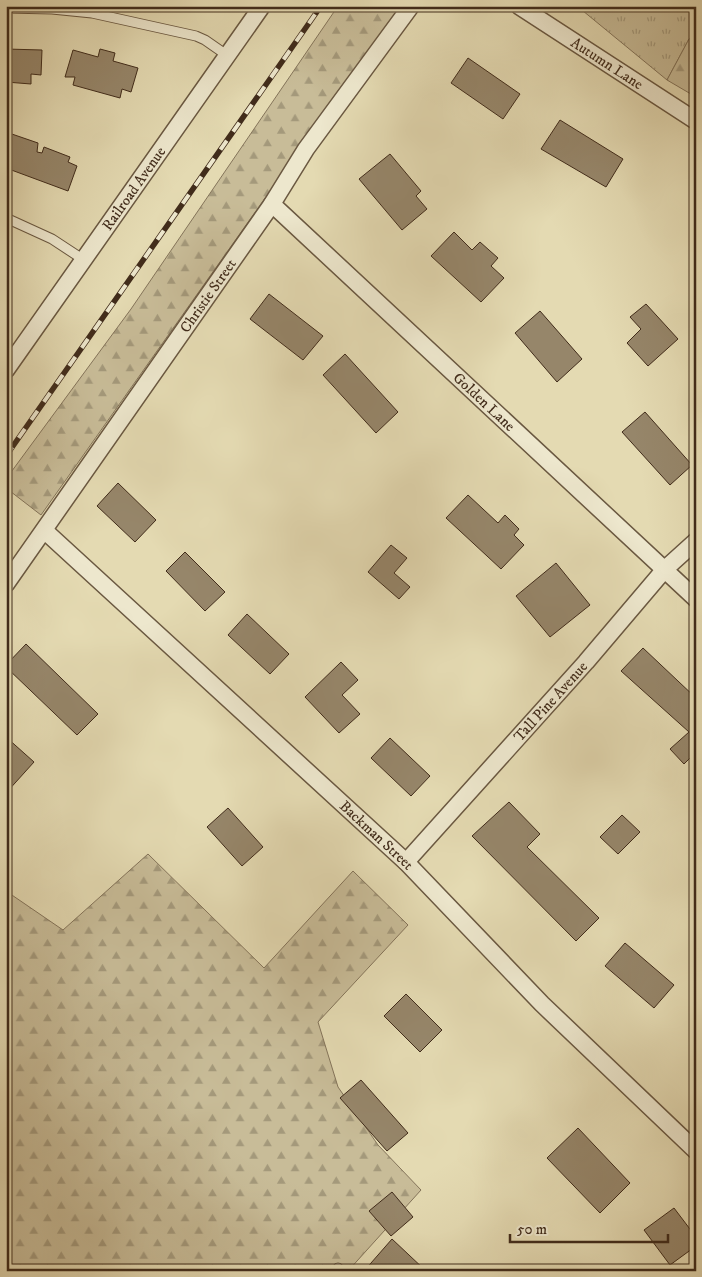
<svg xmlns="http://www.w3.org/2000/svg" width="702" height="1277" viewBox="0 0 702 1277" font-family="'IM FELL DW Pica',serif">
  <defs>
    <pattern id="grass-tufts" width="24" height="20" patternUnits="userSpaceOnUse" patternTransform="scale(1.25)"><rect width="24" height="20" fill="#c8bc98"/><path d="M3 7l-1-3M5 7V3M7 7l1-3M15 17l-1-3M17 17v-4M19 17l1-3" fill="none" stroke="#a4997b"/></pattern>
    <pattern id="forest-firs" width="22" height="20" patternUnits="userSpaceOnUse" patternTransform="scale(1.25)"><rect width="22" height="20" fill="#c8bc98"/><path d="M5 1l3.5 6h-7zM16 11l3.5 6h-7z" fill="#a4997b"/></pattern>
  </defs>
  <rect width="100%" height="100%" fill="#e4dab2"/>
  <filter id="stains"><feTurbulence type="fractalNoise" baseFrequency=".004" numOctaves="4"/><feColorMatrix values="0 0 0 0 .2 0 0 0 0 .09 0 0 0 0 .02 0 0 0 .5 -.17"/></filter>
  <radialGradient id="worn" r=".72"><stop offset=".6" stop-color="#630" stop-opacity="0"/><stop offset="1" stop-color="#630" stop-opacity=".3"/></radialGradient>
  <path fill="url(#grass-tufts)" stroke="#84745a" d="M577,6H696V36L689,39L667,80Z"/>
  <g fill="url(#forest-firs)" stroke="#84745a">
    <path d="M338,6H401L41,515L6,488V479L131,309Z"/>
    <path d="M696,36V97L667,80L689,39Z"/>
    <path d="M148,854L264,968L353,871L408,925L318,1022L338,1087L378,1145L421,1190L348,1271H6V891L63,930Z"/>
  </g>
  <g fill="#96866a" stroke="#412c1b">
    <path d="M6,49L42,50L41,75L31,74V84L6,82Z"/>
    <path d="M100,49L115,53L113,61L138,68L131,92L122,89L120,98L73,85L75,77H65L73,50L98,57Z"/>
    <path d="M468,58L520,94L503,119L451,83Z"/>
    <path d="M560,120L623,159L606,187L541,149Z"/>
    <path d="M6,132L38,143L37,152L42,153L44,147L70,157L68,162L77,166L68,191L6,168Z"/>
    <path d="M390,154L421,191L416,196L427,209L402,230L359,179Z"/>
    <path d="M454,232L472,250L480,242L498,258L491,266L504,278L481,302L431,256Z"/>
    <path d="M269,294L323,336L303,360L250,319Z"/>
    <path d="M646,304L678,339L648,366L627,343L641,329L630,317Z"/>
    <path d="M540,311L582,359L557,382L515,333Z"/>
    <path d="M345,354L398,412L376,433L323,375Z"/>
    <path d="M645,412L692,465L670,485L622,432Z"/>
    <path d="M118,483L156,520L135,542L97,506Z"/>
    <path d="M468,495L498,523L505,515L519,529L514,535L524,545L501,569L446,518Z"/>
    <path d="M391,545L407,558L394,573L410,587L399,599L368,572Z"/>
    <path d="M185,552L225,592L205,611L166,571Z"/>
    <path d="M556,563L590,605L550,637L516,596Z"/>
    <path d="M247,614L289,654L270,674L228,635Z"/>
    <path d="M26,644L98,714L77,735L6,667V665Z"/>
    <path d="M643,648L696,698V752L684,764L670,749L689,732L621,671Z"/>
    <path d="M341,662L358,680L342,695L360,714L339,733L305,697Z"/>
    <path d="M6,737L34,762L6,793Z"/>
    <path d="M390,738L430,776L411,796L371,758Z"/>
    <path d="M509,802L540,834L527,847L599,918L576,941L472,836Z"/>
    <path d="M228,808L263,847L242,866L207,827Z"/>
    <path d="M622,815L640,832L618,854L600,837Z"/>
    <path d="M625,943L674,985L654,1008L605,966Z"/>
    <path d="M406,994L442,1030L420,1052L384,1016Z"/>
    <path d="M361,1080L408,1133L387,1151L340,1098Z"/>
    <path d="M578,1128L630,1183L600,1213L547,1158Z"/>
    <path d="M392,1192L413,1217L391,1236L369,1211Z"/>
    <path d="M674,1208L696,1237V1246L670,1265L644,1230Z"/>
    <path d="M392,1239L426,1271H364Z"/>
  </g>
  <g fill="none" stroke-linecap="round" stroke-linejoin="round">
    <defs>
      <g id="service">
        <path d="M6,8L52,9L92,13L196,36L205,40L228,56"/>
        <path d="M6,218L52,239L84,260"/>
        <path d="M338,1268V1271"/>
      </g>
      <g id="minor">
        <path id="s1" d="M519,6L696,121"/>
        <path id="s2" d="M272,204L696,599"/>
        <path id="s3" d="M6,370L262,6"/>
        <path id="s4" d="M45,531L406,862L542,1004L696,1151"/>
        <path id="s5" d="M6,584L272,204L306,149L411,6"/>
        <path id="s6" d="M406,862L586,662L665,569L696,541"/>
      </g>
    </defs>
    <use href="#service" stroke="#6a5841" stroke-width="11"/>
    <use href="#minor" stroke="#6a5841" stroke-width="19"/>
    <use href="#service" stroke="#ede7cd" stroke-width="9"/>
    <use href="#minor" stroke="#ede7cd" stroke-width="16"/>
    <defs>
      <path id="rail" d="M6,456L321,6"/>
    </defs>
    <use href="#rail" stroke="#412c1b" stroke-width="5.5"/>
    <use href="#rail" stroke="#ede7cd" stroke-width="4" stroke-dasharray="11" stroke-linecap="butt"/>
  </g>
  <g text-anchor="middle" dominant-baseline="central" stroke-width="5" stroke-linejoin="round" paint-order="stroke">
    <g font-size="15" fill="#412c1b" stroke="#ede7cd">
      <text stroke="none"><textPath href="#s1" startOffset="105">Autumn Lane</textPath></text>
      <text stroke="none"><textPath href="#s3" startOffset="222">Railroad Avenue</textPath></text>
      <text stroke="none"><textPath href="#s5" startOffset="352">Christie Street</textPath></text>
      <text stroke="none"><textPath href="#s2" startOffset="290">Golden Lane</textPath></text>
      <text stroke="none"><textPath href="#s6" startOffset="216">Tall Pine Avenue</textPath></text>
      <text stroke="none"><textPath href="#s4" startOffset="450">Backman Street</textPath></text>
    </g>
  </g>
  <rect width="702" height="1277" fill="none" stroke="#e4dab2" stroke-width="25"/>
  <rect x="8" y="8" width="687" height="1262" fill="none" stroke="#412c1b" stroke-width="2.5"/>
  <rect x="12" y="12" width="677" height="1252" fill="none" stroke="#412c1b"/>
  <path d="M510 1234v8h158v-8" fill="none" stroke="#412c1b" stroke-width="2.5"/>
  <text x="517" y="1234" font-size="15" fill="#412c1b" stroke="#ede7cd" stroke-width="4" paint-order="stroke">50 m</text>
  <rect width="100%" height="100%" filter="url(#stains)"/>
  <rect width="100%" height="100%" fill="url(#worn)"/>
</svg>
